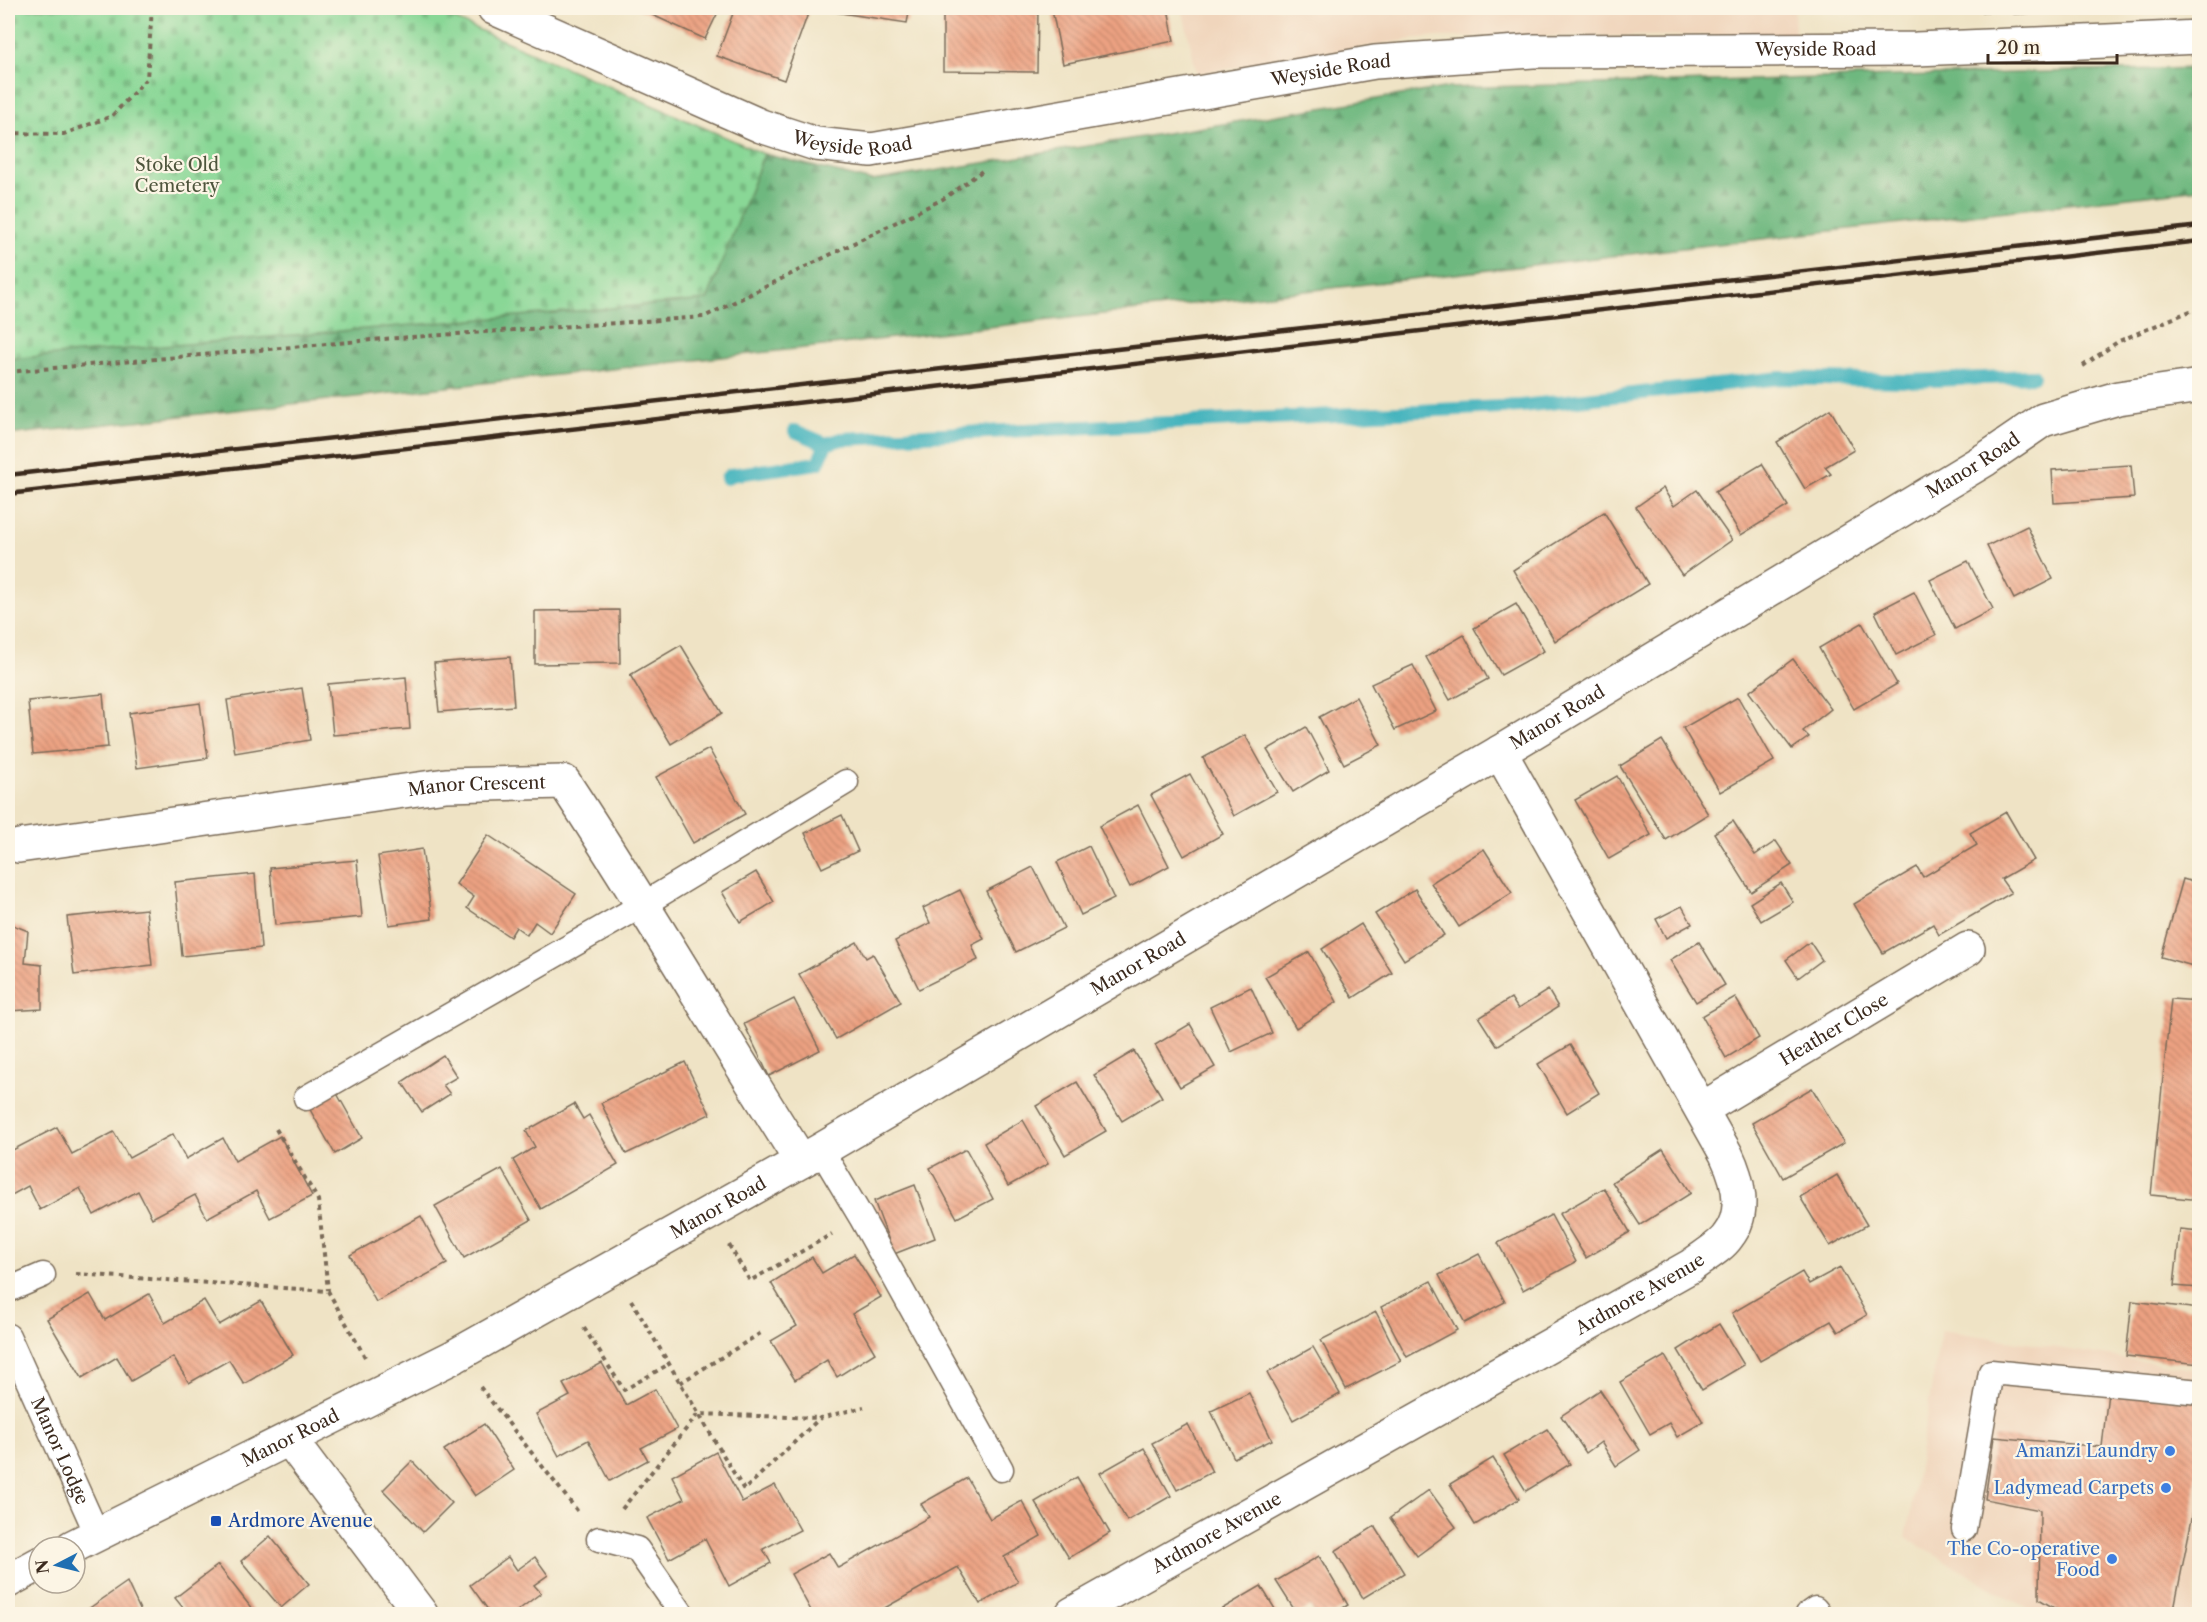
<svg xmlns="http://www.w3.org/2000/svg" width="2207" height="1622" viewBox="0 0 2207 1622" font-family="'Libre Caslon Text',serif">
  <defs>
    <pattern id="forest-firs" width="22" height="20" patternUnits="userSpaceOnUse" patternTransform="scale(1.5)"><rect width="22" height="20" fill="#6eb87f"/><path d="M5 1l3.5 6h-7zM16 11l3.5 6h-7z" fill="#5c9667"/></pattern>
    <pattern id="cemetery-stones" width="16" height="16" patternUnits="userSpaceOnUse" patternTransform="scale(1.5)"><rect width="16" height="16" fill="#89d796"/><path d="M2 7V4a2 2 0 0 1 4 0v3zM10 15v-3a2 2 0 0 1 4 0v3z" fill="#77b981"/></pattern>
    <pattern id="building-back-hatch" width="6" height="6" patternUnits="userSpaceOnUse" patternTransform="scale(1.5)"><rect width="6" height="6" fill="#eda282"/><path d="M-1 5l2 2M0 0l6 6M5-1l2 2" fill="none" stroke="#c1846a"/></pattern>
  </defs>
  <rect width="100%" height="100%" fill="#fcf5e5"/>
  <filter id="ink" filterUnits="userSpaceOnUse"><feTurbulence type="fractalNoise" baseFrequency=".0167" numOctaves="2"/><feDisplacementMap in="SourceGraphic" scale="12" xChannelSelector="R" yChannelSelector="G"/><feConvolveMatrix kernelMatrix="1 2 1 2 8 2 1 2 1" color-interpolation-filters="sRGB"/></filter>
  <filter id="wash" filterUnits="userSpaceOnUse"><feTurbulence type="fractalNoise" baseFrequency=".008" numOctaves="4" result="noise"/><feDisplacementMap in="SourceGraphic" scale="24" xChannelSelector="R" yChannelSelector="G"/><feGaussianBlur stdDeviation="1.35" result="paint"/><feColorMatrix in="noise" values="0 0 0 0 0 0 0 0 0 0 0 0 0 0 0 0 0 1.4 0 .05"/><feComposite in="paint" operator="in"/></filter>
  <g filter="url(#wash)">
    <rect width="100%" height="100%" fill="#efe3c5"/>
    <g fill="#f0d5bc">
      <path d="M1182,8H1794L1795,35L1426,37L1197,74Z"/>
      <path d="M1941,1330L2199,1370L2200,1564L2191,1614H2036L1906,1538Z"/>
    </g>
    <path fill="url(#forest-firs)" stroke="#54714e" stroke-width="1.5" d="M2199,68V189L841,344L8,435V359L707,300L764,154L872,181L1444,88Z"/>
    <path fill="url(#cemetery-stones)" stroke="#62805a" stroke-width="1.5" d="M8,8H429L764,154L707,300L8,359Z"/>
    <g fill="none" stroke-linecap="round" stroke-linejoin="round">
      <g stroke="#43b3bd" stroke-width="14">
        <path d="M795,431L826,444L842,439L1521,406L1781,378L1908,381L2033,376"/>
        <path d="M727,478L730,475L818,463L826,444"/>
      </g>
    </g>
    <g id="blocks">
      <g fill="url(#building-back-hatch)">
        <path d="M637,8H720L705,39Z"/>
        <path d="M735,8H810L784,80L717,56Z"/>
        <path d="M835,8H910L907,23L835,12Z"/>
        <path d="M943,8L1038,9L1037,72L943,71Z"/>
        <path d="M1065,8H1168L1174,41L1063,64L1052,10Z"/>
        <path d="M1882,8H2001V12L1882,11Z"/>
        <path d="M2013,8H2134V9L2014,14Z"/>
        <path d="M1830,409L1854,450L1825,467L1831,474L1805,489L1777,442Z"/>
        <path d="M1762,464L1788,506L1741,535L1715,492Z"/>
        <path d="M2131,465L2134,498L2054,503L2052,470Z"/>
        <path d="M1663,488L1674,506L1697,490L1732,540L1682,575L1636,507Z"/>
        <path d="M1604,512L1648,584L1555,641L1513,570Z"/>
        <path d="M2027,526L2053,579L2014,599L1987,546Z"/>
        <path d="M1968,561L1993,609L1955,629L1930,580Z"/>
        <path d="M1914,592L1936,635L1896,655L1875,612Z"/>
        <path d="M1516,604L1544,651L1501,675L1474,628Z"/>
        <path d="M619,610L620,663L535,664V611Z"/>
        <path d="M1862,623L1897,684L1854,709L1819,648Z"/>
        <path d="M1464,635L1488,679L1450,700L1426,657Z"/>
        <path d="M681,645L722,713L671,744L630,675Z"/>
        <path d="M510,657L514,706L439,712L434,663Z"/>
        <path d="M1793,659L1831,709L1803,731L1809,737L1792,749L1749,692Z"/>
        <path d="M1413,665L1436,711L1395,730L1371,684Z"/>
        <path d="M406,677L410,729L333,735L328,684Z"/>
        <path d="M302,688L310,740L235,753L227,700Z"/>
        <path d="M103,694L108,747L33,754L28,701Z"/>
        <path d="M1356,697L1381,745L1344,764L1319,717Z"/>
        <path d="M1738,697L1774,761L1720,792L1683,728Z"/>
        <path d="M200,703L208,758L137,768L129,713Z"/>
        <path d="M1306,727L1329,770L1293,792L1267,750Z"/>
        <path d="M1245,735L1277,792L1234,816L1203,758Z"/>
        <path d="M1662,740L1708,814L1666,840L1620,766Z"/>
        <path d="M709,749L745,814L693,843L656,777Z"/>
        <path d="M1190,774L1223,834L1184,856L1151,795Z"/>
        <path d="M1617,776L1651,835L1609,859L1575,800Z"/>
        <path d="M1138,805L1169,866L1130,887L1099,826Z"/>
        <path d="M2006,812L2034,860L2001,879L2011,893L1939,935L1933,924L1883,953L1854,904L1917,867L1923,877L1977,845L1970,833Z"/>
        <path d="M842,815L858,851L822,868L805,833Z"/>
        <path d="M1733,821L1755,855L1776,841L1792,865L1751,892L1714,833Z"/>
        <path d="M488,835L576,894L550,933L535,922L527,935L516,927L510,937L467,908L474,897L456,884Z"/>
        <path d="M1089,846L1114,899L1081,915L1057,862Z"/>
        <path d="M422,849L432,919L389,925L378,856Z"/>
        <path d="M1484,849L1512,893L1459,927L1431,883Z"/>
        <path d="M357,860L362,917L275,925L270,868Z"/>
        <path d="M1033,867L1064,928L1016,952L986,891Z"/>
        <path d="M756,872L774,902L740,922L722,892Z"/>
        <path d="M255,874L261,948L182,956L175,882Z"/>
        <path d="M2183,879L2200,884V968L2161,957Z"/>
        <path d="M1781,883L1793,902L1761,921L1750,903Z"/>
        <path d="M1415,889L1444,935L1404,960L1375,914Z"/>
        <path d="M960,890L984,939L972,945L978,960L919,989L895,941L930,923L923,908Z"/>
        <path d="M1682,906L1692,924L1666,938L1656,919Z"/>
        <path d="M146,909L152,965L74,975L67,917Z"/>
        <path d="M8,923L28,931L25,963L42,965V1009L8,1011Z"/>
        <path d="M1361,924L1392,973L1353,998L1322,949Z"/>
        <path d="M857,942L866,958L873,954L901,1002L836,1039L799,974Z"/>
        <path d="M1699,942L1725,985L1696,1002L1670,960Z"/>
        <path d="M1810,942L1822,960L1798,978L1786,960Z"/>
        <path d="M1309,952L1337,1002L1296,1028L1265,977Z"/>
        <path d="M1251,987L1272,1033L1231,1052L1210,1007Z"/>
        <path d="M1548,990L1558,1007L1497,1046L1479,1018L1511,998L1518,1009Z"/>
        <path d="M1735,997L1759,1038L1726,1058L1702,1016Z"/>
        <path d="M794,999L820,1050L769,1076L744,1024Z"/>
        <path d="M2171,999L2200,1001V1200L2151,1195Z"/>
        <path d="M1190,1024L1215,1067L1180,1087L1155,1045Z"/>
        <path d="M1570,1045L1599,1093L1567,1113L1538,1064Z"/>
        <path d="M1134,1051L1162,1097L1122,1121L1094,1075Z"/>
        <path d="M443,1055L457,1077L443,1085L450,1094L422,1112L402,1082Z"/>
        <path d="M685,1062L710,1114L626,1154L601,1103Z"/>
        <path d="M1077,1082L1106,1131L1065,1155L1036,1106Z"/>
        <path d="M1812,1088L1844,1143L1783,1178L1752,1123Z"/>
        <path d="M335,1090L362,1138L335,1154L308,1106Z"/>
        <path d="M574,1104L583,1119L589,1115L618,1165L541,1209L513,1160L535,1147L526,1131Z"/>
        <path d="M1023,1120L1048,1164L1008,1186L984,1143Z"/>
        <path d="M57,1127L72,1154L114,1132L129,1158L173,1134L186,1159L223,1138L235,1161L280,1136L312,1196L270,1218L256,1191L207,1218L195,1195L152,1218L138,1191L94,1215L80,1188L40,1210L28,1186L8,1197V1149L9,1152Z"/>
        <path d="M966,1149L993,1199L957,1218L930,1168Z"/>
        <path d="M1663,1149L1691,1193L1640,1225L1612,1182Z"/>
        <path d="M502,1169L531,1220L464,1258L435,1206Z"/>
        <path d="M1837,1175L1867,1225L1830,1246L1800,1197Z"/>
        <path d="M915,1185L935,1238L894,1254L874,1201Z"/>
        <path d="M1604,1188L1630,1232L1586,1258L1559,1214Z"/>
        <path d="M1551,1215L1576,1262L1523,1290L1498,1243Z"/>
        <path d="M421,1216L447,1264L376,1302L350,1255Z"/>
        <path d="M2180,1229L2200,1231V1288L2174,1286Z"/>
        <path d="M854,1254L881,1297L852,1314L875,1353L837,1377L827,1360L795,1380L771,1341L797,1326L771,1283L812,1257L822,1273Z"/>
        <path d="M1479,1254L1505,1302L1465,1323L1439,1275Z"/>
        <path d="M1840,1267L1867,1315L1838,1332L1831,1321L1760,1361L1732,1313L1802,1272L1809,1284Z"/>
        <path d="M1431,1281L1457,1330L1407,1357L1381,1307Z"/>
        <path d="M90,1294L105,1320L149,1294L165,1323L204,1300L219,1325L261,1301L293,1355L244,1384L229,1360L189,1383L173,1357L131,1381L117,1357L82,1378L47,1319Z"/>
        <path d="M2132,1301L2200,1309V1364L2126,1356Z"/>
        <path d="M1376,1312L1401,1361L1346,1389L1321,1340Z"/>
        <path d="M1719,1324L1744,1365L1702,1390L1678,1350Z"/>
        <path d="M1313,1347L1340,1394L1293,1420L1267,1373Z"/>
        <path d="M1665,1356L1703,1422L1677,1437L1669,1423L1650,1434L1620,1382Z"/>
        <path d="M602,1363L626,1405L655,1389L677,1429L641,1448L648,1460L610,1481L588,1440L559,1456L536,1414L570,1396L563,1384Z"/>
        <path d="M1600,1390L1640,1450L1616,1466L1601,1442L1586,1453L1561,1416Z"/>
        <path d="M2108,1392L2200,1401V1441L2192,1518L2173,1614H2064L2039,1599L2040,1510L1985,1499L1994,1437L2102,1447Z"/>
        <path d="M1249,1393L1272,1440L1234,1458L1211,1411Z"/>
        <path d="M484,1424L514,1470L475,1496L444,1450Z"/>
        <path d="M1188,1424L1212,1472L1177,1490L1152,1443Z"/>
        <path d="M1547,1429L1570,1464L1526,1491L1504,1455Z"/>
        <path d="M1144,1448L1171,1496L1127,1521L1100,1473Z"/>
        <path d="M716,1452L742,1502L775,1485L800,1530L763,1549L771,1563L729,1586L705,1539L669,1559L647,1518L684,1499L672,1476Z"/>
        <path d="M1493,1458L1519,1499L1475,1525L1450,1484Z"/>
        <path d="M412,1461L452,1503L423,1532L383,1490Z"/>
        <path d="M1077,1477L1110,1533L1069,1558L1035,1502Z"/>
        <path d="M967,1478L990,1519L1022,1501L1041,1536L1004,1557L1018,1582L980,1604L958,1567L874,1614H813L791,1574L829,1553L838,1568L929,1517L921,1504Z"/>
        <path d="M1429,1490L1456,1527L1417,1556L1390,1518Z"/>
        <path d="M1375,1526L1404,1573L1363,1598L1335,1551Z"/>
        <path d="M270,1536L309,1584L281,1608L241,1561Z"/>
        <path d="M1319,1556L1348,1605L1333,1614H1315L1310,1607L1297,1614L1276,1581Z"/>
        <path d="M508,1557L517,1570L535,1557L548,1575L534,1585L541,1593L513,1614H491L470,1585Z"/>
        <path d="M218,1565L256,1614H188L175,1598Z"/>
        <path d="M127,1582L142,1614H81Z"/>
        <path d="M1261,1586L1278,1614H1216L1215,1613Z"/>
      </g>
    </g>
  </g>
  <g filter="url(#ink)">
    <use href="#blocks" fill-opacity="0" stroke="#7a6b58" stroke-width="1.5"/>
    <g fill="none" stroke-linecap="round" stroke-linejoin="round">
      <defs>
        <g id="lane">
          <path d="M306,1098L644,904L846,782"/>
          <path d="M821,1150L861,1217L1001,1469"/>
          <path d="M8,1290L43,1275"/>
          <path id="s1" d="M8,1336L97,1534"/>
          <path d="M1964,1529L1991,1372L2200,1392"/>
          <path d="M599,1539L637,1549L682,1614"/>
          <path d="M1808,1614L1815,1609L1819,1614"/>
        </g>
        <g id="street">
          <path id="s2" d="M494,8L761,126L816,144L871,150L1375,62L1533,51L1916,49L2200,37"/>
          <path id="s3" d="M19,846L446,785L564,782C646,906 721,1035 801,1161"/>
          <path id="s4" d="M1702,1109L1968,949"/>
          <path d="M290,1440L421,1614"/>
          <path id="s5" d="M72,1547L455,1356L821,1150L1500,752L1986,459L2043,420L2118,398L2200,386"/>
          <path d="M8,1581L39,1564"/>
          <path id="s6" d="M1072,1614L1691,1266C1702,1257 1720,1248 1728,1236C1747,1212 1738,1179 1726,1154L1500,752"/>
        </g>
      </defs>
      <use href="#lane" stroke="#7a6b58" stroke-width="27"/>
      <use href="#street" stroke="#7a6b58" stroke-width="36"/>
      <g stroke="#7a6b58" stroke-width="4" stroke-dasharray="4.5 4.5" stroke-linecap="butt">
        <path d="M8,133L64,134L112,116L147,78L152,8"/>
        <path d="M2083,366L2119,341L2200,307"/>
        <path d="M8,372L383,339L704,317L943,199L982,171"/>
        <path d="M276,1129L318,1200L328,1290"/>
        <path d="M729,1245L750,1281L832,1234"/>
        <path d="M76,1274L328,1291L365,1357"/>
        <path d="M631,1300L744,1490L820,1418L864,1407"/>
        <path d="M584,1328L624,1390L669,1364"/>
        <path d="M680,1383L764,1331"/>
        <path d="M480,1387L579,1513"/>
        <path d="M622,1509L698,1414L820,1418"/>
      </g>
      <use href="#lane" stroke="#fff" stroke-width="24"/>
      <use href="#street" stroke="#fff" stroke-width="33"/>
      <g stroke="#3b2a1e" stroke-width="4.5">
        <path d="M8,475L2200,226"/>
        <path d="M8,494L2200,241"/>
      </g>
    </g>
  </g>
  <g fill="#3f7fe0" stroke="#fcf5e5" stroke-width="2">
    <circle cx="2170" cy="1451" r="6"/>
    <circle cx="2166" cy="1488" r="6"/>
    <circle cx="2112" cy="1559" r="6"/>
  </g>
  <rect fill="#1a4fb4" stroke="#fcf5e5" stroke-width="2" x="210" y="1515" width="12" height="12" rx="3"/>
  <g text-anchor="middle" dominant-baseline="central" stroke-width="4.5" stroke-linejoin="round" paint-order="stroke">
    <g font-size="18" fill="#3b2a1e" stroke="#fcf5e5">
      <text stroke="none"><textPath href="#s2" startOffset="1358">Weyside Road</textPath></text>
      <text stroke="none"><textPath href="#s2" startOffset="872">Weyside Road</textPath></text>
      <text stroke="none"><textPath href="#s2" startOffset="386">Weyside Road</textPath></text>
      <text stroke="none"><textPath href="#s5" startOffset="2188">Manor Road</textPath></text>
      <text stroke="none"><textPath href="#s5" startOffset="1702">Manor Road</textPath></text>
      <text stroke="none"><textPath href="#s3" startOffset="462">Manor Crescent</textPath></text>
      <text stroke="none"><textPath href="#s5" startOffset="1216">Manor Road</textPath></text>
      <text stroke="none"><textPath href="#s4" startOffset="154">Heather Close</textPath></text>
      <text stroke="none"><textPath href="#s5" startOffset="730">Manor Road</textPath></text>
      <text stroke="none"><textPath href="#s6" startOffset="652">Ardmore Avenue</textPath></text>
      <text stroke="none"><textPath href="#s5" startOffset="244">Manor Road</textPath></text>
      <text stroke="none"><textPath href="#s1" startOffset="126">Manor Lodge</textPath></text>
      <text stroke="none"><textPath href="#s6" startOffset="166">Ardmore Avenue</textPath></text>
    </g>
    <g font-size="18" fill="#4e553c" stroke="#fcf5e5">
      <text x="177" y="165">Stoke Old<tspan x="177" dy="21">Cemetery</tspan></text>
    </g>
    <g font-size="18" fill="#366cbe" stroke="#fcf5e5" text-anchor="end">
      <text x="2158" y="1451">Amanzi Laundry</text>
      <text x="2154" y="1488">Ladymead Carpets</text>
      <text x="2100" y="1549">The Co-operative<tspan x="2100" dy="21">Food</tspan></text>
    </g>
    <g font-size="18" fill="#164399" stroke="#fcf5e5" text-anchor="start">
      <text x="228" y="1521">Ardmore Avenue</text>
    </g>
  </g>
  <rect width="2207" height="1622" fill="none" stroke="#fcf5e5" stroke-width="30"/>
  <g transform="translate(57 1565) rotate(263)"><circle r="28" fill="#fcf5e5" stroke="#afa495" stroke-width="1.5"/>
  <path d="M0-4.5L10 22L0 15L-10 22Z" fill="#1f6fb2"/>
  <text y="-9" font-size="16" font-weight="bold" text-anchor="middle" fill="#3b2a1e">N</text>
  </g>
  <path d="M1988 54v9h129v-9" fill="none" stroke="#3b2a1e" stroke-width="3"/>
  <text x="1997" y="54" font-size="18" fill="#3b2a1e" stroke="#fcf5e5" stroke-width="4.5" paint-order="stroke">20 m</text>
</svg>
